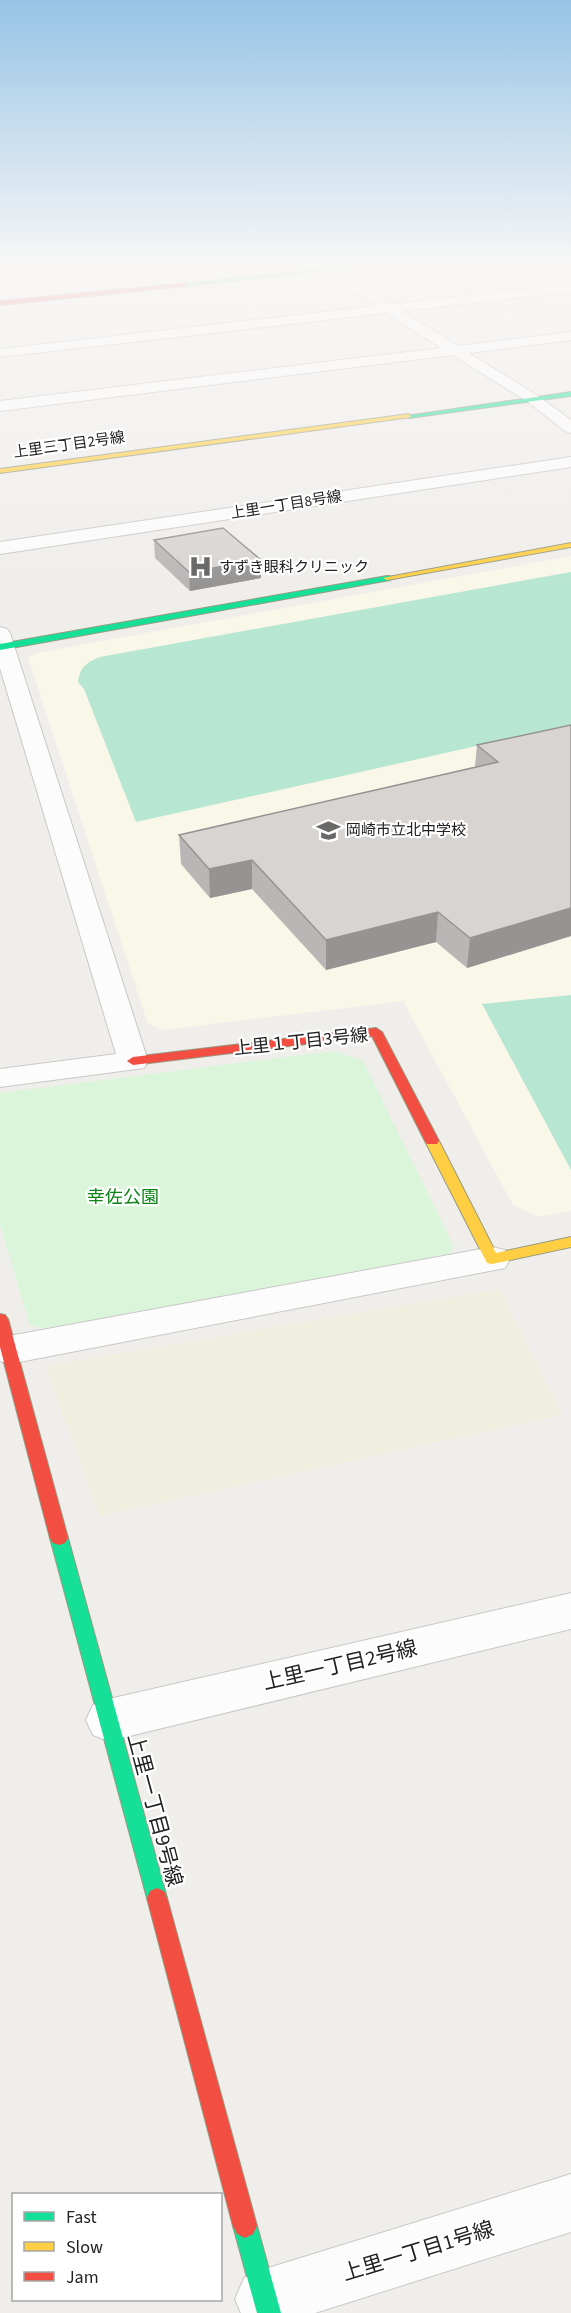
<svg xmlns="http://www.w3.org/2000/svg" width="571" height="2313" viewBox="0 0 571 2313" font-family="'Source Sans 3','Noto Sans JP',sans-serif">
  <rect width="100%" height="100%" fill="#f0eeeb"/>
  <path fill="#f8f7e8" d="M571,556V1211L538,1217L513,1205L403,1001L164,1030L148,1024L28,658L36,653Z"/>
  <path fill="#efefdf" d="M499,1289L562,1415L100,1516L45,1366Z"/>
  <path fill="#daf5da" d="M334,1051L363,1061L454,1247L445,1260L52,1331L30,1325L0,1225V1093Z"/>
  <g fill="#b7e6d2">
    <path d="M571,572V725L136,822L84,689L78,682C80,667 87,662 100,657Z"/>
    <path d="M571,995V1170L482,1004Z"/>
  </g>
  <g fill="none" stroke-linecap="round" stroke-linejoin="round">
    <defs>
      <g id="street">
        <path d="M312,264H326L392,304L571,284V292L402,311L458,346L571,332V340L469,353L538,396L571,420V433L565,431L528,402L453,355L0,411V401L441,348L387,313L0,357V349L376,306Z"/>
        <path d="M571,457V467L0,554V542Z"/>
        <path d="M0,627L7,629L10,633L148,1061L144,1068L0,1087V1069L116,1054L0,668Z"/>
        <path d="M492,1247L505,1250L510,1259L505,1268L9,1364L0,1361V1339L9,1336Z"/>
        <path d="M571,1593V1629L109,1741L93,1735L86,1720L93,1705L109,1699Z"/>
        <path d="M571,2174V2232L315,2313H241L235,2299L244,2278L265,2269Z"/>
      </g>
      <g id="fast">
        <path d="M368,264H383L186,286L183,284Z"/>
        <path d="M571,392V396L409,418L406,416Z"/>
        <path d="M387,576H390V580L0,650V644Z"/>
        <path d="M59,1531L65,1533L68,1538L167,1898L164,1905L157,1908L150,1905L147,1898L50,1538L53,1533Z"/>
        <path d="M245,2214L253,2218L257,2226L281,2313H257L233,2226L237,2218Z"/>
      </g>
      <g id="slow">
        <path d="M409,414L411,417L0,473V469Z"/>
        <path d="M571,543V547L387,580L383,578Z"/>
        <path d="M432,1137L439,1141L496,1253L571,1237V1247L492,1264L487,1263L425,1141Z"/>
      </g>
      <g id="jam">
        <path d="M188,283L186,286L0,305V301Z"/>
        <path d="M376,1028L382,1032L439,1141L437,1144H427L425,1141L372,1036L133,1065L127,1061L133,1057Z"/>
        <path d="M0,1314L5,1315L8,1319L68,1538L65,1543L59,1545L53,1543L50,1538L0,1347Z"/>
        <path d="M157,1888L164,1891L167,1898L257,2226L253,2234L245,2238L237,2234L233,2226L147,1898L150,1891Z"/>
      </g>
    </defs>
    <use href="#street" stroke="#c9c8c7" stroke-width="2"/>
    <use href="#fast" stroke="#999a82" stroke-width="2"/>
    <use href="#slow" stroke="#999a82" stroke-width="2"/>
    <use href="#jam" stroke="#999a82" stroke-width="2"/>
    <use href="#street" fill="#fdfcfc" fill-rule="evenodd"/>
    <use href="#fast" fill="#16e098" fill-rule="evenodd"/>
    <use href="#slow" fill="#ffcf43" fill-rule="evenodd"/>
    <use href="#jam" fill="#f24e42" fill-rule="evenodd"/>
  </g>
  <g fill="#b9b6b5">
    <path d="M154,540L261,578L190,591L155,558Z"/>
    <path d="M571,725V936L467,968L436,942L326,970L252,889L210,898L181,864L179,835L475,767L477,745Z"/>
  </g>
  <g fill="#969493">
    <path d="M261,560V578L190,591L189,572Z"/>
    <path d="M252,860V889L210,898L209,869Z"/>
    <path d="M571,908V936L467,968L470,938Z"/>
    <path d="M438,912L436,942L326,970V940Z"/>
  </g>
  <g fill="#d7d4d2" stroke="#969493" stroke-width="1.5">
    <path d="M223,528L261,560L189,572L154,540Z"/>
    <path d="M571,725V908L470,938L438,912L326,940L252,860L209,869L179,835L498,762L477,745Z"/>
  </g>
  <linearGradient id="sky" x2="0" y2="1"><stop stop-color="#97c4e6"/><stop offset="0.45" stop-color="#f8f7f6"/><stop offset="1" stop-color="#f8f7f6" stop-opacity="0"/></linearGradient>
  <rect width="571" height="588" fill="url(#sky)"/>
  <defs>
    <symbol id="hospital-bare" viewBox="-9 -9 18 18"><path d="M-5-5h3v3.5h4V-5h3V5h-3V1.5h-4V5h-3Z" fill="#6a6968" stroke="#fff" stroke-width="2.5" paint-order="stroke"/></symbol>
    <symbol id="school-bare" viewBox="-9 -9 18 18"><path d="M0-5L7-2L0 1L-7-2ZM-4 1L0 2.5L4 1V4Q0 6-4 4Z" fill="#6a6968" stroke="#fff" stroke-width="2.5" paint-order="stroke"/></symbol>
  </defs>
  <g fill-rule="evenodd">
    <use href="#hospital-bare" x="184" y="550" width="33" height="33"/>
    <use href="#school-bare" x="312" y="814" width="33" height="33"/>
  </g>
  <g text-anchor="middle" dominant-baseline="central" stroke-width="4.5" stroke-linejoin="round" paint-order="stroke">
    <g font-size="15" fill="#222" stroke="#fff">
      <text transform="translate(69 445) rotate(-8)">上里三丁目2号線</text>
      <text transform="translate(286 505) rotate(-9)">上里一丁目8号線</text>
    </g>
    <g font-size="15" fill="#222" stroke="#fff" text-anchor="start">
      <text x="219" y="567">すずき眼科クリニック</text>
      <text x="346" y="830">岡崎市立北中学校</text>
    </g>
    <g font-size="18" fill="#222" stroke="#fff">
      <text transform="translate(301 1042) rotate(-6)">上里１丁目3号線</text>
    </g>
    <g font-size="18" fill="#0c8416" stroke="#fff">
      <text x="123" y="1197">幸佐公園</text>
    </g>
    <g font-size="21" fill="#222" stroke="#fff">
      <text transform="translate(340 1665) rotate(-13)">上里一丁目2号線</text>
      <text transform="translate(155 1810) rotate(75)">上里一丁目9号線</text>
      <text transform="translate(418 2251) rotate(-17)">上里一丁目1号線</text>
    </g>
  </g>
  <rect x="12" y="2193" width="210" height="108" fill="#ffffff" stroke="#a7a7a7" stroke-width="1.5"/>
  <rect x="24" y="2212" width="30" height="9" fill="#16e098" stroke="#a7a7a7" stroke-width="1.5"/>
  <text x="66" y="2223" font-size="18" fill="#222222">Fast</text>
  <rect x="24" y="2242" width="30" height="9" fill="#ffcf43" stroke="#a7a7a7" stroke-width="1.5"/>
  <text x="66" y="2253" font-size="18" fill="#222222">Slow</text>
  <rect x="24" y="2272" width="30" height="9" fill="#f24e42" stroke="#a7a7a7" stroke-width="1.5"/>
  <text x="66" y="2283" font-size="18" fill="#222222">Jam</text>
</svg>
